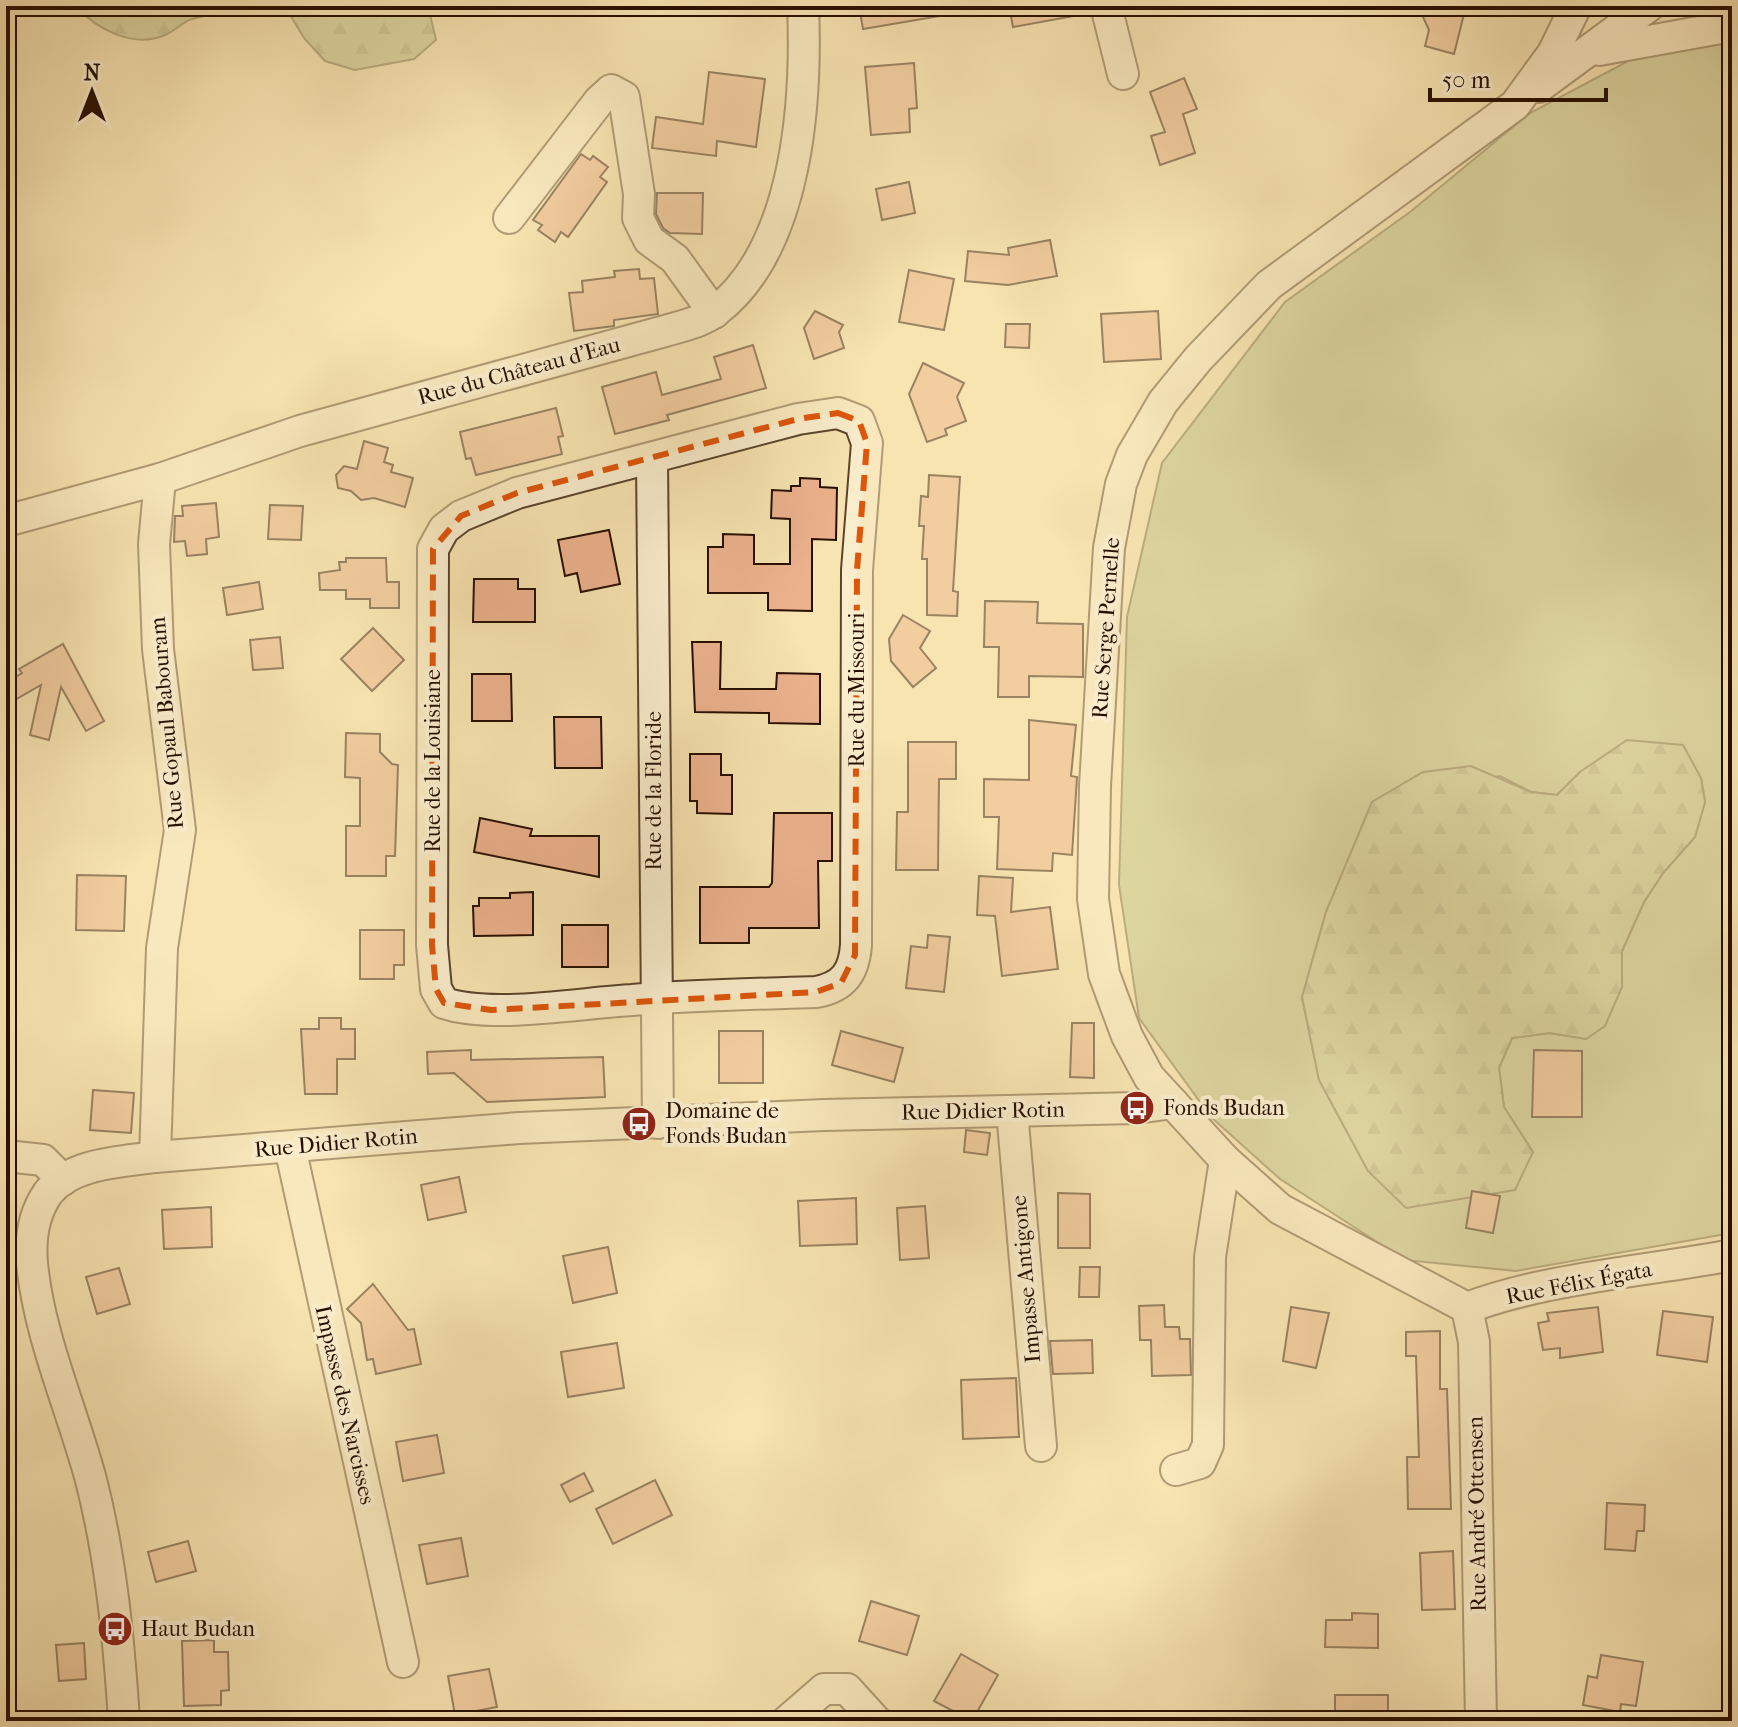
<svg xmlns="http://www.w3.org/2000/svg" width="1738" height="1727" viewBox="0 0 1738 1727" font-family="'IM FELL French Canon',serif">
  <defs>
    <pattern id="forest-firs" width="22" height="20" patternUnits="userSpaceOnUse" patternTransform="scale(2)"><rect width="22" height="20" fill="#bdc48c"/><path d="M5 1l3.5 6h-7zM16 11l3.5 6h-7z" fill="#a2a777"/></pattern>
  </defs>
  <rect width="100%" height="100%" fill="#f7e4b1"/>
  <filter id="stains"><feTurbulence type="fractalNoise" baseFrequency=".0025" numOctaves="4"/><feColorMatrix values="0 0 0 0 .2 0 0 0 0 .09 0 0 0 0 .02 0 0 0 .5 -.17"/></filter>
  <radialGradient id="worn" r=".72"><stop offset=".6" stop-color="#630" stop-opacity="0"/><stop offset="1" stop-color="#630" stop-opacity=".3"/></radialGradient>
  <g fill="#bdc48c" stroke="#726a46" stroke-width="2" fill-rule="evenodd">
    <path d="M1686,6H1732V12L1678,13Z"/>
    <path d="M1715,41L1732,43V1233L1516,1271L1405,1260L1280,1179L1211,1117L1139,1018L1119,885L1127,617L1162,463L1285,302L1410,212L1530,113L1632,59ZM1580,772L1701,778L1705,802L1695,837L1663,873L1644,902L1622,951V987L1586,1039L1550,1033L1512,1038L1499,1068L1504,1107L1533,1152L1368,1171L1319,1080L1302,998L1326,912L1372,802L1500,776L1531,792L1557,795Z"/>
  </g>
  <g fill="url(#forest-firs)" stroke="#726a46" stroke-width="2">
    <path d="M76,6H428L436,40L414,59L355,70L325,61L304,38L286,8C255,8 222,10 192,19C182,22 175,31 165,35C134,49 96,29 76,6Z"/>
    <path d="M1627,740L1683,745L1701,778L1705,802L1695,837L1663,873L1644,902L1622,951V987L1605,1026L1586,1039L1550,1033L1512,1038L1499,1068L1504,1107L1533,1152L1515,1190L1406,1208L1368,1171L1319,1080L1302,997L1326,912L1372,802L1423,772L1471,766L1531,792L1557,795L1580,772Z"/>
  </g>
  <g fill="#ecb28d" stroke="#270f00" stroke-width="2">
    <path d="M859,6H940V16L863,29Z"/>
    <path d="M1009,6H1074V16L1013,27Z"/>
    <path d="M1418,6H1466L1454,54L1425,46L1429,30Z"/>
    <path d="M914,63L917,108L909,109L910,132L871,135L865,67Z"/>
    <path d="M709,72L765,79L756,147L717,141L716,156L652,148L656,117L703,124Z"/>
    <path d="M1184,78L1197,109L1183,114L1195,153L1160,165L1151,136L1165,132L1150,92Z"/>
    <path d="M581,154L590,160L593,156L608,167L600,177L607,182L568,237L561,232L555,242L538,230L542,225L533,220Z"/>
    <path d="M909,182L915,213L882,220L876,189Z"/>
    <path d="M657,193H703L702,234L670,233L663,228L656,214Z"/>
    <path d="M1050,240L1057,276L1008,285L965,281L968,251L1009,255L1008,248Z"/>
    <path d="M639,269L640,279L654,278L658,314L614,320V326L574,331L569,293L583,292L582,281L615,277L614,271Z"/>
    <path d="M909,270L954,279L944,330L899,322Z"/>
    <path d="M815,311L843,325L839,332L844,348L814,359L804,328Z"/>
    <path d="M1158,311L1161,359L1104,362L1101,314Z"/>
    <path d="M1006,324H1030L1029,348L1005,347Z"/>
    <path d="M753,345L766,388L667,415L669,420L615,434L602,387L656,372L662,395L721,379L714,357Z"/>
    <path d="M923,363L964,383L957,397L966,421L945,429L947,435L927,442L909,394Z"/>
    <path d="M556,408L563,436L558,437L562,454L476,475L471,458L466,459L460,432Z"/>
    <path d="M364,441L388,448L384,462L393,465L391,472L413,478L405,507L374,498L361,500L351,491L338,488L336,475L344,466L357,469Z"/>
    <path d="M929,475L960,477L953,591L958,592L957,616L927,615V559H922L924,526H919L921,496L928,497Z"/>
    <path d="M800,478L820,479V487L837,488L836,540L812,539V611L768,610V593H708V547H723V534L754,535V564H790V519L771,518L772,490L791,491V486H800Z"/>
    <path d="M216,503L219,537L206,539L207,554L187,556L185,541L174,542L175,516H183L182,506Z"/>
    <path d="M270,505L303,506L301,540L268,539Z"/>
    <path d="M609,530L620,584L581,592L577,573L565,576L558,540Z"/>
    <path d="M346,558H386L387,582H399V608H370V599H346V590H320L319,573L340,570L339,562H346Z"/>
    <path d="M474,579H518V589H535V622H473Z"/>
    <path d="M259,582L263,609L227,615L223,588Z"/>
    <path d="M985,601L1038,602L1037,623L1083,624V677L1029,676V697H998L999,647H984Z"/>
    <path d="M903,615L930,631L920,648L936,668L913,687L891,661L889,639Z"/>
    <path d="M373,628L404,660L372,691L341,659Z"/>
    <path d="M280,637L283,668L253,670L250,640Z"/>
    <path d="M692,642H721L720,689H776L777,673L820,674V724L769,723V713L695,712Z"/>
    <path d="M63,644L104,721L86,731L61,687L49,740L30,735L41,685L6,705V683L22,673L19,669Z"/>
    <path d="M472,674H511L512,721H472Z"/>
    <path d="M554,717H601L602,768H555Z"/>
    <path d="M1029,720L1076,725L1071,776L1077,777L1072,855L1053,853L1052,871L997,869L999,817H984V779L1029,780Z"/>
    <path d="M346,733L380,734V752L392,764L398,765L395,856H386V876H346V826H360V778L345,777Z"/>
    <path d="M908,742H956V779H939L938,870H896L897,812H908Z"/>
    <path d="M690,754H721V775H732V814L697,813V801H690Z"/>
    <path d="M774,813H832V861H818L819,928H749V943H700V887H769L772,883Z"/>
    <path d="M480,818L532,829L530,836H599V877L474,852Z"/>
    <path d="M77,875L126,876L124,931L76,930Z"/>
    <path d="M979,876L1013,878L1011,912L1050,907L1058,969L1002,976L995,916L977,915Z"/>
    <path d="M533,892V935L474,936L473,906H479V898H510V893Z"/>
    <rect x="562" y="925" width="46" height="42"/>
    <path d="M360,930H404V965H394V979H360Z"/>
    <path d="M928,935L950,937L944,992L906,988L911,946L927,948Z"/>
    <path d="M319,1018H341V1029H355V1059H337V1094H305L301,1029H319Z"/>
    <path d="M1072,1023H1094V1078L1070,1077Z"/>
    <rect x="719" y="1031" width="44" height="52"/>
    <path d="M841,1031L903,1048L894,1082L832,1065Z"/>
    <path d="M471,1050V1060L603,1057L605,1097L487,1102L454,1073L428,1074L427,1052Z"/>
    <path d="M1534,1050L1582,1051V1117H1532Z"/>
    <path d="M93,1090L134,1093L131,1133L90,1130Z"/>
    <path d="M966,1130L990,1133L987,1155L964,1152Z"/>
    <path d="M459,1177L466,1212L428,1220L421,1185Z"/>
    <path d="M1472,1191L1500,1196L1493,1233L1466,1228Z"/>
    <path d="M1058,1193L1090,1194V1248H1058Z"/>
    <path d="M856,1198L857,1244L800,1246L798,1201Z"/>
    <path d="M925,1206L929,1258L900,1260L897,1208Z"/>
    <path d="M211,1207L212,1247L164,1249L162,1210Z"/>
    <path d="M608,1247L617,1293L573,1303L563,1256Z"/>
    <path d="M1080,1267H1100L1099,1297H1079Z"/>
    <path d="M119,1268L130,1304L97,1314L86,1277Z"/>
    <path d="M373,1284L408,1330L414,1329L421,1364L376,1374L373,1359L367,1360L361,1323L347,1309Z"/>
    <path d="M1164,1305L1165,1327H1179L1180,1339H1190L1191,1375L1152,1376L1151,1340H1140L1139,1306Z"/>
    <path d="M1291,1307L1329,1313L1316,1368L1283,1361Z"/>
    <path d="M1598,1307L1603,1352L1560,1358V1348L1543,1350L1538,1323L1549,1321L1547,1313Z"/>
    <path d="M1663,1311L1713,1317L1707,1362L1657,1355Z"/>
    <path d="M1440,1331V1389H1447L1451,1509H1408L1407,1457H1419L1416,1356H1406V1332Z"/>
    <path d="M1092,1340L1093,1373L1053,1374L1050,1341Z"/>
    <path d="M617,1343L624,1388L568,1397L561,1352Z"/>
    <path d="M1016,1378L1019,1437L963,1439L961,1380Z"/>
    <path d="M437,1435L444,1473L403,1481L396,1442Z"/>
    <path d="M584,1473L593,1491L570,1502L561,1485Z"/>
    <path d="M655,1480L672,1515L613,1544L596,1509Z"/>
    <path d="M1607,1503L1645,1505L1644,1531H1637L1635,1551L1605,1549Z"/>
    <path d="M461,1538L468,1576L427,1584L419,1545Z"/>
    <path d="M188,1541L196,1571L156,1582L148,1552Z"/>
    <path d="M1453,1551L1455,1609L1422,1610L1420,1553Z"/>
    <path d="M871,1601L919,1616L907,1655L859,1641Z"/>
    <path d="M1352,1613L1378,1614V1648L1325,1647L1326,1620H1352Z"/>
    <path d="M214,1640V1652H228L229,1690L221,1691V1705L184,1706L182,1641Z"/>
    <path d="M84,1643L86,1679L59,1681L56,1645Z"/>
    <path d="M961,1654L998,1675L972,1721L934,1701Z"/>
    <path d="M1601,1655L1643,1662L1636,1706L1621,1704L1620,1712L1583,1705L1588,1676L1597,1678Z"/>
    <path d="M489,1669L497,1707L455,1715L448,1676Z"/>
    <rect x="1335" y="1695" width="53" height="26"/>
  </g>
  <g fill="none" stroke-linecap="round" stroke-linejoin="round">
    <defs>
      <g id="minor">
        <path d="M1106,6L1123,74"/>
        <path d="M1576,6L1553,53L1515,105L1269,285L1198,359L1163,402L1132,455L1121,484L1109,548L1095,786L1093,899L1104,974L1127,1036L1149,1077L1225,1160L1280,1209L1467,1308C1545,1278 1649,1271 1732,1255"/>
        <path d="M1599,50L1732,26"/>
        <path d="M1539,87L1649,6"/>
        <path d="M509,218L599,101L611,90L624,97L639,194L638,218L649,240L675,259L714,313"/>
        <path d="M838,413L859,421L867,443L857,570L856,945C854,972 844,987 816,992C755,994 693,995 632,1000C579,1003 492,1019 444,1003L436,989L432,945L433,549L444,529L461,516L517,493L798,419Z"/>
        <path d="M652,458L658,1123"/>
        <path d="M6,521L160,479L300,431L665,331C682,326 702,322 716,311C798,248 807,101 803,6"/>
        <path d="M1012,1111L1041,1446"/>
        <path d="M290,1147L403,1662"/>
        <path d="M6,1156L43,1160L63,1180"/>
        <path d="M155,1157L162,948L180,830L158,649L154,544L160,479"/>
        <path d="M1467,1308L1474,1342L1481,1721"/>
        <path d="M1176,1470L1200,1463L1208,1445L1210,1257L1225,1160"/>
        <path d="M124,1721C119,1641 111,1558 91,1480C72,1409 39,1337 32,1263C30,1239 34,1213 48,1193C71,1163 121,1162 155,1157L519,1128L824,1115L1137,1108L1173,1103"/>
        <path d="M787,1721L824,1689H847L876,1721"/>
      </g>
    </defs>
    <use href="#minor" stroke="#5b442c" stroke-width="34"/>
    <use href="#minor" stroke="#faedcc" stroke-width="30"/>
  </g>
  <path d="M0 0H1738V1727H0ZM838,413L859,421L867,443L857,570L855,955L841,983L816,992L491,1010L444,1003L436,989L432,945L433,549L461,516L517,493L798,419Z" fill="#f7e4b1" fill-opacity=".55" fill-rule="evenodd"/>
  <path fill="none" stroke="#de550b" stroke-width="6" stroke-dasharray="16 10" stroke-linejoin="round" d="M838,413L859,421L867,443L857,570L855,955L841,983L816,992L491,1010L444,1003L436,989L432,945L433,549L461,516L517,493L798,419Z"/>
  <defs>
    <symbol id="bus-disc" viewBox="-11 -11 22 22"><circle r="9.5" fill="#8f2418" stroke="#faedcc"/><path d="M-5-6H5V4H4V6H2V4H-2V6H-4V4H-5ZM-3.5-4V0h7V-4ZM-3.5 1.2v1.5H-2V1.2ZM2 1.2v1.5H3.5V1.2Z" fill="#fff"/></symbol>
  </defs>
  <g fill-rule="evenodd">
    <use href="#bus-disc" x="1117" y="1088" width="40" height="40"/>
    <use href="#bus-disc" x="619" y="1104" width="40" height="40"/>
    <use href="#bus-disc" x="95" y="1609" width="40" height="40"/>
  </g>
  <g text-anchor="middle" dominant-baseline="central" stroke-width="8" stroke-linejoin="round" paint-order="stroke">
    <g font-size="22" fill="#270f00" stroke="#faedcc">
      <text transform="translate(519 371) rotate(-15)">Rue du Château d'Eau</text>
      <text transform="translate(1106 628) rotate(-86)">Rue Serge Pernelle</text>
      <text transform="translate(857 690) rotate(-90)">Rue du Missouri</text>
      <text transform="translate(167 723) rotate(-95)">Rue Gopaul Babouram</text>
      <text transform="translate(433 761) rotate(-90)">Rue de la Louisiane</text>
      <text transform="translate(654 791) rotate(-90)">Rue de la Floride</text>
      <text transform="translate(983 1111) rotate(-1)">Rue Didier Rotin</text>
      <text transform="translate(336 1143) rotate(-5)">Rue Didier Rotin</text>
      <text transform="translate(1026 1279) rotate(-95)">Impasse Antigone</text>
      <text transform="translate(1579 1283) rotate(-11)">Rue Félix Égata</text>
      <text transform="translate(345 1405) rotate(77)">Impasse des Narcisses</text>
      <text transform="translate(1477 1514) rotate(-91)">Rue André Ottensen</text>
    </g>
    <g font-size="22" fill="#270f00" stroke="#faedcc" text-anchor="start">
      <text x="1163" y="1108">Fonds Budan</text>
      <text x="665" y="1111">Domaine de<tspan x="665" dy="25">Fonds Budan</tspan></text>
      <text x="141" y="1629">Haut Budan</text>
    </g>
  </g>
  <rect width="1738" height="1727" fill="none" stroke="#f7e4b1" stroke-width="32"/>
  <rect x="8" y="8" width="1722" height="1711" fill="none" stroke="#270f00" stroke-width="4"/>
  <rect x="16" y="16" width="1706" height="1695" fill="none" stroke="#270f00" stroke-width="2"/>
  <g transform="translate(92 92)" stroke="#faedcc" stroke-width="6" paint-order="stroke">
  <path d="M0-6L14 30L0 20L-14 30Z" fill="#270f00"/>
  <text y="-12" font-size="22" font-weight="bold" text-anchor="middle" fill="#270f00">N</text>
  </g>
  <path d="M1430 88v12h176v-12" fill="none" stroke="#270f00" stroke-width="4"/>
  <text x="1442" y="88" font-size="24" fill="#270f00" stroke="#faedcc" stroke-width="6" paint-order="stroke">50 m</text>
  <rect width="100%" height="100%" filter="url(#stains)"/>
  <rect width="100%" height="100%" fill="url(#worn)"/>
</svg>
